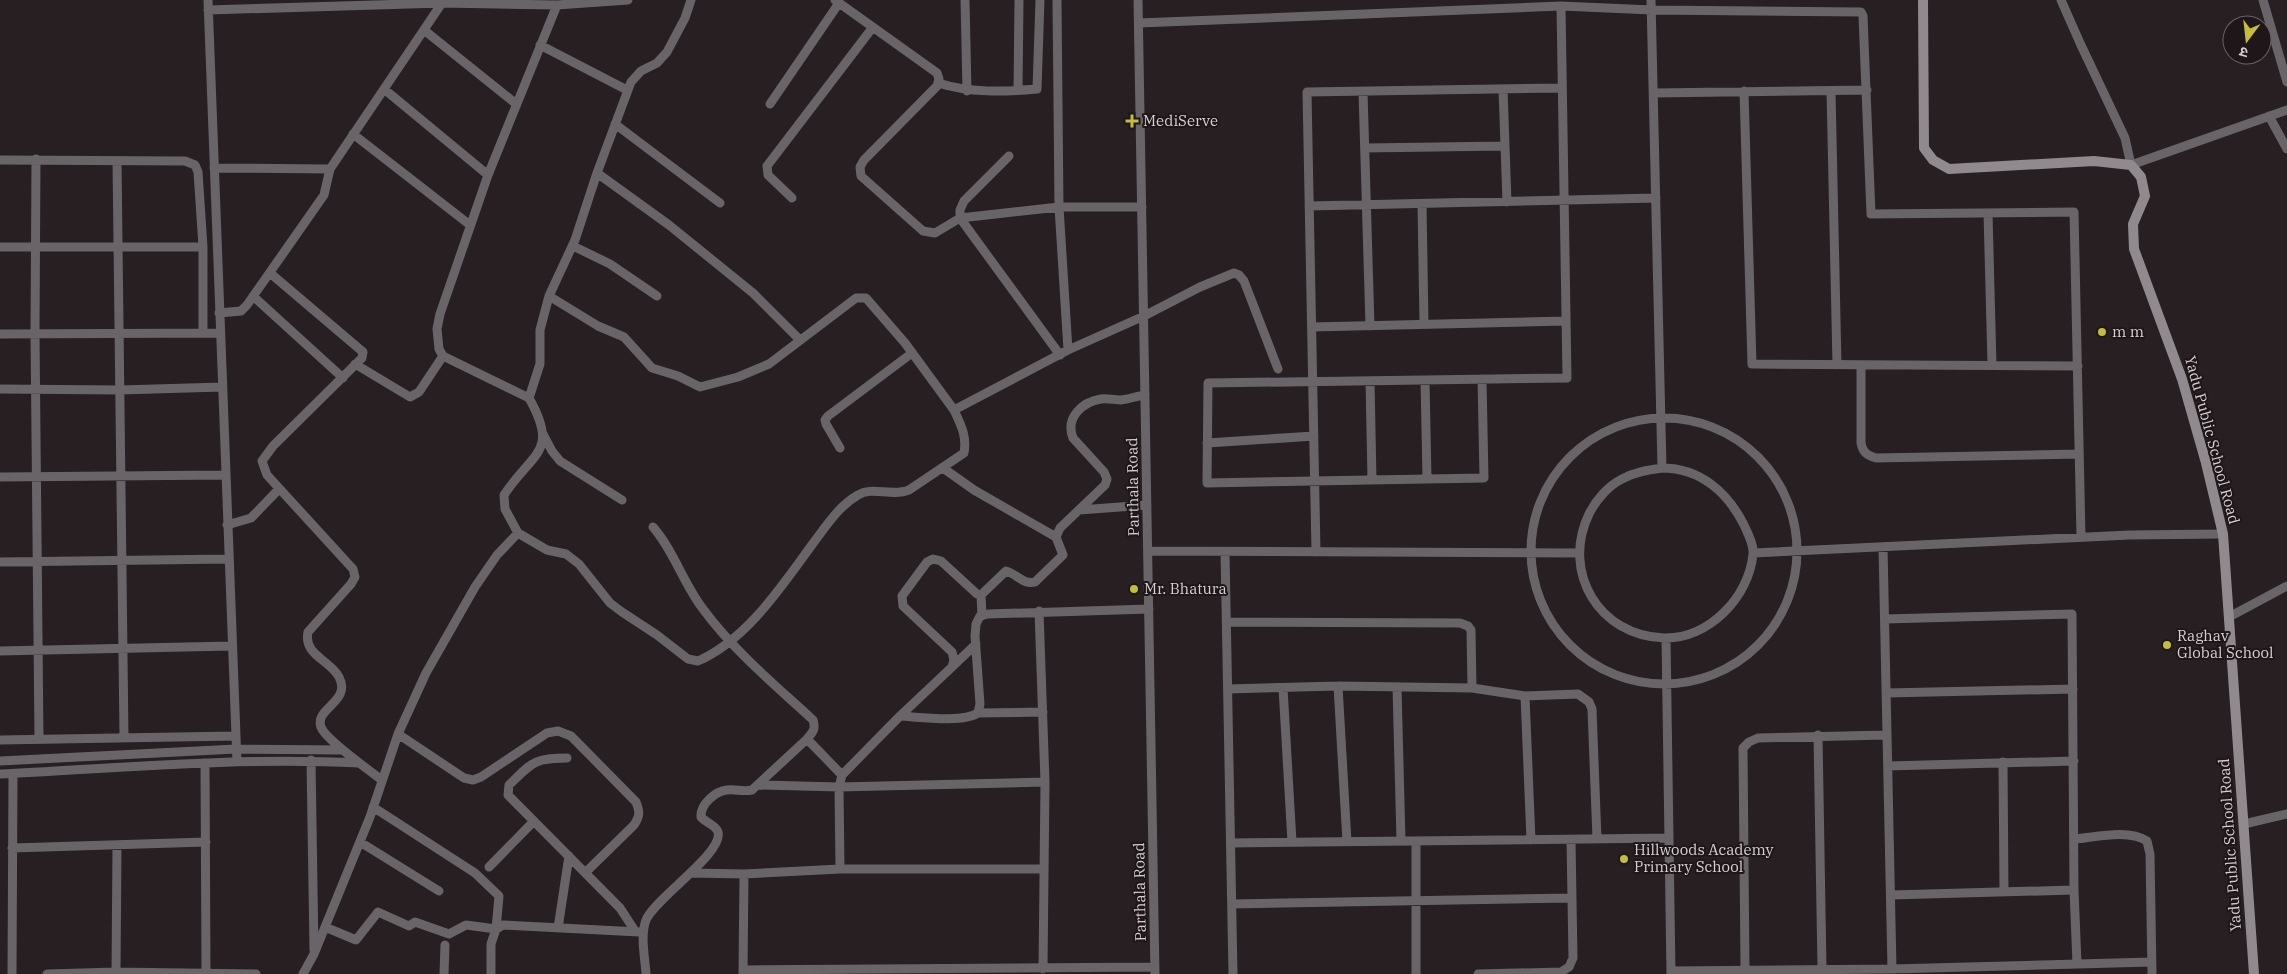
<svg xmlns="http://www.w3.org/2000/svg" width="2287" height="974" font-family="'IBM Plex Serif','Noto Sans Devanagari',serif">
  <rect width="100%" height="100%" fill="#271f22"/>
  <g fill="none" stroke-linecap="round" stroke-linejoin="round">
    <path stroke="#686467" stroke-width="9" d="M208,0L237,762
      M835,0L937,73L939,79L937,86L864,160L860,167L861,176L923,231L935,233L960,218L1059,207H1142
      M965,0L967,91
      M1057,0L1059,207L1068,350
      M1138,0L1155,974
      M1651,0L1662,468
      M2061,0L2080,43L2125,138L2131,165L2287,110
      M2263,0L2287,82
      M208,10L442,3L557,5L628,0
      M1139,23L1561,6L1652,10L1861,12L1863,16L1871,214L2074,212L2081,537
      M424,30L515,103
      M540,45L627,90
      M938,83C970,93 1003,92 1037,89L1040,0
      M384,89L488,175
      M1503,89L1507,202
      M1018,90L1019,0
      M1744,91L1752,364L2078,366
      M1831,91L1837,365
      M1363,92L1370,326
      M1654,93L1867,90
      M770,104L839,3
      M2269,116L2287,149
      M615,124L720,203
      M353,134L470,225
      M1365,148L1505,146
      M1009,156L964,201L960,210V218L1060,355
      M36,159L35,334L39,739
      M0,160L185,161L195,165L198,172L203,247V333
      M117,161L124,737
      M214,168L330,169
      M597,173L669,225L753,293L800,340
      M792,198L768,175L767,166L873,27
      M1422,204L1424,324
      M1309,206L1656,198
      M1988,213L1992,365
      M573,246L610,264L657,296
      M0,247H203
      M270,273L363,352L362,358L273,446L262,461L267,475L353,569L355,577L351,584L308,632C303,655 330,660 339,677C352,702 314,708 321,727C325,739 370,771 382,780
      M253,296L343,378
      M549,296L598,326L624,337L652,368L678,376L700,387L738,377L769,364L856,298H866L905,343L954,410
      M219,313L241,311L247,305L324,195L330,169L442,3
      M1312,327L1566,321
      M0,334L220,333
      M355,364L410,397L419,392L443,356
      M1861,365V443C1863,453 1867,455 1876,458L2079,454
      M1482,379L1484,478L1207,483L1208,383L1567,378L1561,6
      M1425,380L1427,479
      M1370,381L1372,480
      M0,389L120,390L222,387
      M529,398L443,356L439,349L437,329L440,314L488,175L557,5
      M1531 551a133 133 0 1 1 266 0a133 133 0 1 1-266 0Z
      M543,434L552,451L560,461L622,500
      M1207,443L1314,436
      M840,448L826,424L825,420L828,416L912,353
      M943,468L974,490L1056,537
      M1662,468C1701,468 1728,493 1744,525C1748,534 1754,545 1753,554C1749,597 1709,639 1664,638C1599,636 1561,572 1589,514C1596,500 1608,486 1622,479C1635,472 1648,470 1662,468Z
      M0,477L225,475
      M1079,510L1147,505
      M227,525L251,518L279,489
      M518,533L547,550L566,554L579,564L610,603L622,612L657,635L688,659L698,661C748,639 783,584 814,542C827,525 839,506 858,495C872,486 891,497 909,490L964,453C967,436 961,425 954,410L1068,350L1144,316L1200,287L1234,273L1239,275L1244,281L1278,369
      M1883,547L1892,969
      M1148,551L1578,553
      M1225,552L1233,974
      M1316,552L1307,92L1562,88
      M1753,553L2129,535L2223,534
      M0,562L228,559
      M981,595L982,616
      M1039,611L1045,782L1043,969
      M2229,617L2287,586
      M1885,619L2072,614L2074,890L2077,964
      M1227,622L1460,623L1468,626L1471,630L1472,688
      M1666,638L1671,974
      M0,651L232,646
      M952,667L976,644
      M1338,686L1347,842
      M1397,687L1401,841
      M1283,688L1292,842
      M1228,689L1338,686L1472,688L1525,696L1578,694L1589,702L1592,709L1597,839
      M1886,693L2073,689
      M1525,696L1531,840
      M978,713L1043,712
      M900,716C919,717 963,723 978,713L980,704L975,636L976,624L980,616L988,614L1149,609
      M398,734L464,778L473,780L481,777L547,733L558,731L571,736L636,802C640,812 640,816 634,825L586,872
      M1818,735L1822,968
      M807,739L842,775
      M0,740L235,736
      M567,758C533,758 532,763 509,785L508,795L620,908L635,931
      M311,760L314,950
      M0,761L236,749L343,750
      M2003,762L2004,892
      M205,763L206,973
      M1888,766L2074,761
      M0,774C119,768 239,757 359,763
      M758,785L839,787L1045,782
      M2244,824L2287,814
      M2075,839C2097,837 2128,829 2147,841L2150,854L2152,974
      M360,842L439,891
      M1231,843L1669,838
      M12,848L206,842
      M489,867L534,821
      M840,869L839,787L842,775L900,716L952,667L954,660L952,652L903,606L902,596L927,562L933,559L941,561L977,594L981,595L1006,571C1017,574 1023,585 1035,582L1063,555L1056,537L1060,528L1105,485L1107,479L1104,472L1073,438C1065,418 1082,402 1101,399C1108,398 1115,400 1121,400C1129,399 1137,396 1145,395
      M691,873L744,874L840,869H1044
      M1891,895L2074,890
      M1232,904L1571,898
      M325,927L356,940L378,912L409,926L415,922L449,934L466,925L496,929L499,896L475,873L373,807
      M558,928L569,856
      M1745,969L1743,748L1749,742L1758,738L1887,735
      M743,970L1155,967
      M1671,971L1892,969L2151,962
      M116,972L117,845
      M12,974L13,774
      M47,974L116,972L256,974
      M303,974L314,954L370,817L398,734L426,673L475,587L497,555L518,533L505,509L504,495C532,452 560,453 529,398L540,364V330L549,296L575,240L597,173L631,82L641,71L657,63L667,52L685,18L691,0
      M444,974L445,945
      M491,974V944L496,929L503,925L639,932
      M646,974C645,957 640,936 646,920C654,899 724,853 718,832C716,825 706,823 701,817C700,804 716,791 727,790C736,789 743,792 752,790L807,739C813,732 816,729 813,720C774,684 734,651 703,609C683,583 674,551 653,527
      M743,974L744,874
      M1416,974V841
      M1478,974L1561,972L1569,967L1573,958L1571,840"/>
    <path stroke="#908a8f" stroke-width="10" d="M1923,0L1924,148L1933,160L1949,169L2094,161L2131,165L2141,177L2145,196L2133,224L2134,249L2182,379L2206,463L2223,534L2254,974"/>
  </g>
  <g fill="#c3bd3e" stroke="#1e1618" stroke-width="2">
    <path d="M1129.5 113.5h5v5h5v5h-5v5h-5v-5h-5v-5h5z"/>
    <circle cx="2102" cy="332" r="5"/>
    <circle cx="1134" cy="589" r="5"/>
    <circle cx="2167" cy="645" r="5"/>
    <circle cx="1624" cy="859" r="5"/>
  </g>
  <g text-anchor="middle" stroke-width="4" stroke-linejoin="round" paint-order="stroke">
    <g font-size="15" fill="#d6d0d2" stroke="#1e1618" text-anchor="start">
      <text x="1143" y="126">MediServe</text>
      <text x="2112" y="337">m m</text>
      <text x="1144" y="594">Mr. Bhatura</text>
      <text x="2177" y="641">Raghav<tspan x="2177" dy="17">Global School</tspan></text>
      <text x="1634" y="855">Hillwoods Academy<tspan x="1634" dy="17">Primary School</tspan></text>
    </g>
    <g font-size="15" fill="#d6d0d2" stroke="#1e1618">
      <text transform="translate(2212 440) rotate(75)" y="5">Yadu Public School Road</text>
      <text transform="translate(1133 487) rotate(-91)" y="5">Parthala Road</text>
      <text transform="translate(2230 845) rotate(-94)" y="5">Yadu Public School Road</text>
      <text transform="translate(1140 892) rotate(-91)" y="5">Parthala Road</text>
    </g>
  </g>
  <g transform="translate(2247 40) rotate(195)"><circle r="24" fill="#1e1618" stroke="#686062"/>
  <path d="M0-4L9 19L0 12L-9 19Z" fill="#c3bd3e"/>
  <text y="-8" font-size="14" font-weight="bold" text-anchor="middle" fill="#d6d0d2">उ</text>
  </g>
</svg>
